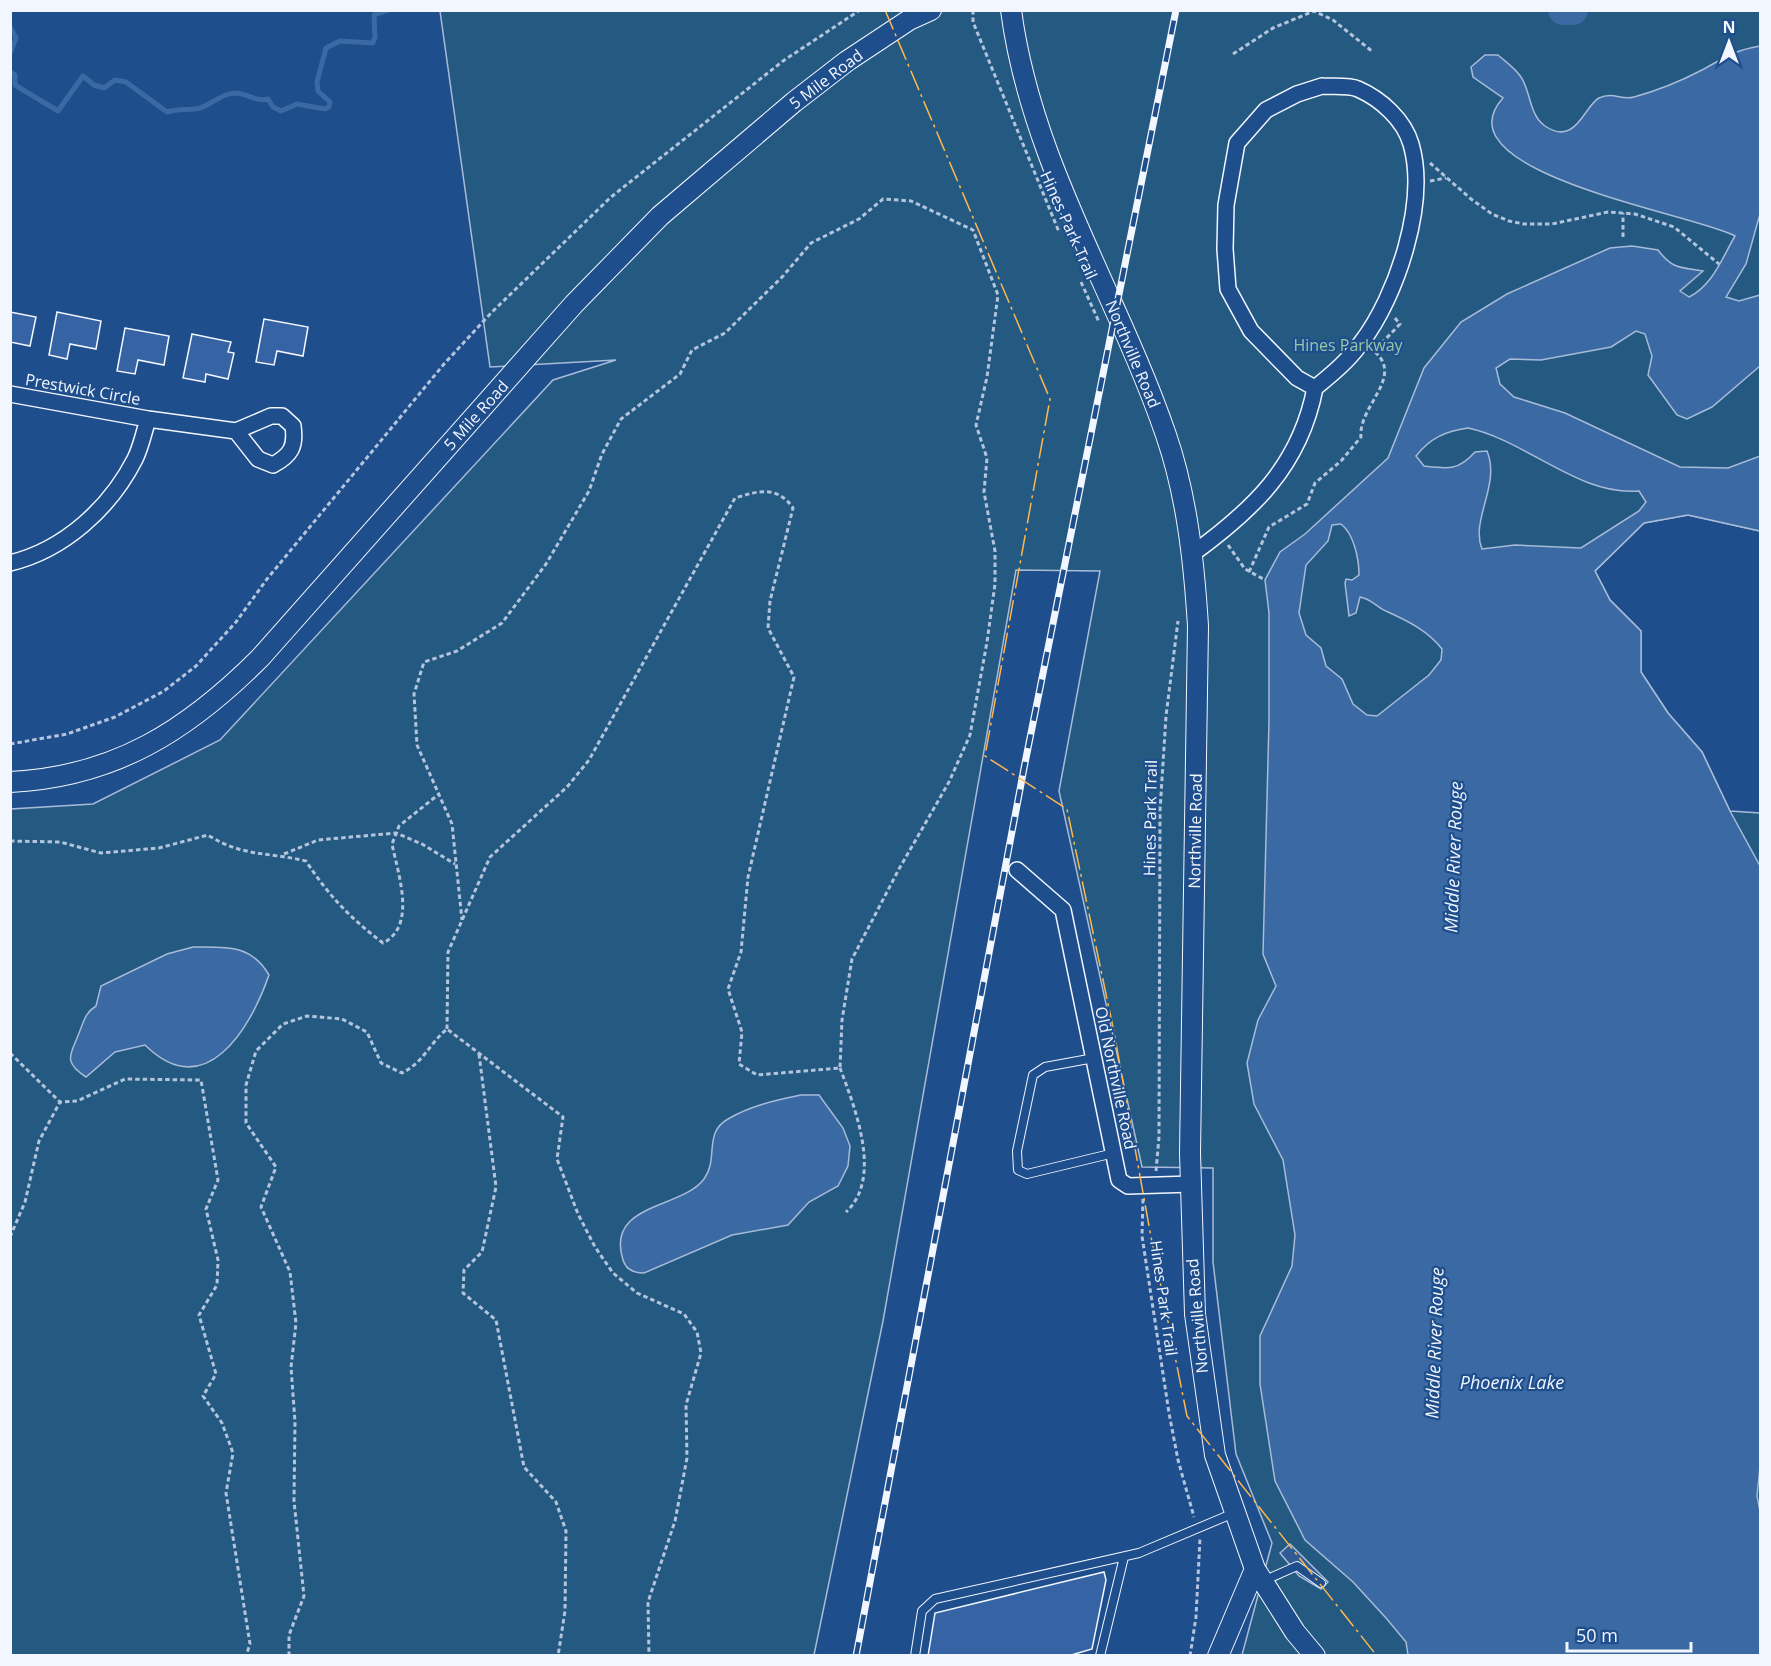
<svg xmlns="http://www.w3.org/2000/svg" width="1771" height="1666" font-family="'Open Sans',sans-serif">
  <rect width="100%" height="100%" fill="#1f4e8c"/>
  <path fill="#245a82" stroke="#a8bbd7" stroke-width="1.5" d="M440,11H1760V531L1688,515L1644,523L1595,571L1610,600L1641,631V672L1668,713L1702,752L1730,811L1760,813V1655H1242L1272,1543L1236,1454L1213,1262V1168L1142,1167L1059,791L1100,571L1016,570L883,1321L814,1655H11V809L93,804L220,740L553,380L616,360L490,367Z"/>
  <path fill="#305b95" stroke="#a8bbd7" stroke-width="1.5" d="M1290,1544L1328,1582L1321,1589L1299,1576L1280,1553Z"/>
  <path fill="#3b69a3" stroke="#a8bbd7" stroke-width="1.5" fill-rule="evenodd" d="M1760,46V214L1746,264L1726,297L1739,301L1760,295V366L1712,407L1687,419L1677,415L1648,375L1652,356L1645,334L1636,331L1611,347L1541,360L1510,359L1496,368L1500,384L1514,397L1565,413L1680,467L1728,468L1760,456V531L1688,515L1644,523L1595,571L1610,600L1641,631V672L1668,713L1702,752L1730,811L1760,866V1467L1757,1496L1760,1511V1655H1408L1406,1642L1386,1618L1353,1582L1305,1540L1275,1481L1260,1384V1336L1292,1266L1295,1235L1283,1160L1254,1104L1247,1063L1258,1020L1276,986L1263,954L1269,721V613L1265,580L1280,552L1305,534L1388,458L1424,368L1461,322L1507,294L1610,248L1632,246L1658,250C1673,270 1681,267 1703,271L1680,291L1689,297C1713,285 1722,258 1735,236C1699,215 1435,173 1503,98L1473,77L1471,67L1485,55H1498C1506,62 1515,68 1521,77C1531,92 1529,115 1545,126C1576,147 1584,106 1599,98C1614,91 1621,101 1634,97C1656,91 1681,81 1702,70C1726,57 1732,51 1760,46ZM1468,428C1526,440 1578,496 1639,491L1646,502L1639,511L1581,548L1515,545L1482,549C1470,520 1501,485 1487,451L1475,452C1458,471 1448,469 1424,466L1416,456C1430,438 1446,431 1468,428ZM1341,524C1354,534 1359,559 1359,575L1352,580L1346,579L1345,583L1349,616L1356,613L1360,597C1372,599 1377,608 1388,612C1408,621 1428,631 1442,649L1441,660L1429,675L1377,716L1367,715L1353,704L1342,679L1326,666L1321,648L1306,635L1299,613L1306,565L1328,541L1332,525Z
    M193,947C226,947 251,944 269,975C250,1030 205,1104 145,1045L115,1052L86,1077C61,1061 72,1053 79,1033C84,1021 85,1013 96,1006L101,986L167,954Z
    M801,1095H819L843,1128L850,1146L848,1166L838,1186L809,1202L788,1225L732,1235L644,1273C634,1273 626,1270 623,1260C605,1203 682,1209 704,1179C719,1159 703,1133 728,1119C750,1106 776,1100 801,1095Z"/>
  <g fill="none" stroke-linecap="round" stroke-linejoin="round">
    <path stroke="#3b69a3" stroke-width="5" d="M10,27L16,38L10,53
      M10,72L15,75V85L58,111L83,76L94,85L104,88L115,80L126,82L167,112C180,108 191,111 200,108C213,104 222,93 236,93C249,94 255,102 268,99L273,107L281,111L297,104L325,109L329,107L330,102L318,91L317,82L326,48L340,41L373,43L375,37L374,15L389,10"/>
    <path stroke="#3b69a3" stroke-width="30" d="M1563,10H1573"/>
  </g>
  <path fill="#3563a3" stroke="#f2f6ff" stroke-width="1.5" d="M10,312L36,317L30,346L10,342Z
    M57,312L101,321L96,349L70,344L67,359L49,355Z
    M264,319L308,327L303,356L277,351L274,365L256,362Z
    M125,328L169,336L164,365L138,360L135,374L117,371Z
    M192,334L231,342L228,352L234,353L228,379L206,374L205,382L183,378Z
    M1104,1572L1106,1580L1092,1649L1068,1656H928L935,1613Z"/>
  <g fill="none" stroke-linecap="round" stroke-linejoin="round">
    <defs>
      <path id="service" d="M1094,1058L1045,1067L1033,1075L1017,1151L1018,1170L1027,1174L1114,1153
        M1263,1581L1297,1566L1321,1583
        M915,1656L922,1611L935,1599L1139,1553L1234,1513
        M1100,1656L1124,1557"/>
      <path id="minor" d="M1322,86C1333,87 1349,85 1358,89C1381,99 1404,120 1411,144C1428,202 1397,296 1361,343C1348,361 1332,374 1315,388L1297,378L1251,331L1228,289L1225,249L1226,205L1237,143L1266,110L1297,94Z
        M10,394L148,419L236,431L271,416H282L293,426C296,447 291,455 273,465L258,459L236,431
        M1191,555C1253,510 1300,466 1315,388
        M10,563C64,550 110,508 135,459C141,447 144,432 148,419
        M1017,870L1063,910L1119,1180L1128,1186L1192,1184"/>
      <path id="tertiary" d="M1011,10C1031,163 1117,292 1166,435C1187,496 1194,562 1198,626L1190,1153L1195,1314L1215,1455L1255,1569L1295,1632L1315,1656
        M10,782C115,777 188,730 260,658L574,304L660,216L794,102L847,61L909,20L931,10
        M1218,1656L1255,1569"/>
    </defs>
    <use href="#service" stroke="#f2f6ff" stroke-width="10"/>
    <use href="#minor" stroke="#f2f6ff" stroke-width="18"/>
    <use href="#tertiary" stroke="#f2f6ff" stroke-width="22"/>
    <path stroke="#b3c4dc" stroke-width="3" stroke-dasharray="4.5 3" stroke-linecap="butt" d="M973,10V22L1059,232
      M1233,54L1273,28L1314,11L1333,20L1373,52
      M1430,163L1471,199L1492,214L1509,221L1524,224H1552L1608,212L1635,214L1674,227L1719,264
      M1430,181L1446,178
      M1623,237V213
      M1081,282L1099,322
      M1228,545L1245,569L1265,580
      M1249,572L1269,527L1307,504L1315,483L1341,461L1361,437C1358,407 1403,378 1376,353V349L1400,324L1394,317
      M10,744L67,734L115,717L164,691L196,666L236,622L267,579L444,364L492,312L611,197L783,61L860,10
      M10,841L60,842L101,853L159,848L208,835C242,857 269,852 306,861C329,896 350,918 383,943C417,926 398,874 392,844L399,826L439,794
      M284,854L318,840L396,833L422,844L455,864
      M447,1029L448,952L490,857L567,787L589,760L735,498C758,491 777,485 793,508L770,601L768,628L794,677L748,877L741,952L728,989L742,1032L739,1064L757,1075L840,1068L842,1020L852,959L899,869L949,782L970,735L987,642L995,584V551L984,492L987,458L976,425L987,377L998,295L973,230L911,201L883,199L859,219L811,243L783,276L725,333L692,350L680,374L621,419L602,454L589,491L546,564L502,623L457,651L424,662L414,694L417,745L452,824L462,920
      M10,1053L60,1102L77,1101L125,1079L201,1080L218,1180L206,1209L218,1260L217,1285L199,1315L216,1374L203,1396L222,1423L233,1453L226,1493L250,1644L246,1656
      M479,1054L496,1187L482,1252L464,1270L463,1293L496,1320L524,1467L556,1502L566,1531L565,1611L558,1656
      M840,1068C855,1108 883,1178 846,1212
      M1156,1171L1159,1137L1160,811L1166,716L1178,621
      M1143,1199L1142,1236L1169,1413L1178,1460L1194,1517
      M10,1237L25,1202L39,1141L60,1102
      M289,1656V1635L304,1596L294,1501L295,1422L291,1367L296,1323L290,1272L261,1207L276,1167L246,1123V1085L256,1051L283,1024L307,1016L342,1019L367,1032L381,1063L402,1073C424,1062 429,1044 447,1029L563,1117L557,1159L578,1214L595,1247L613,1273L637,1293L684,1314L697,1332L701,1353L686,1405L687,1458L675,1521L648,1602L649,1656
      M1190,1656L1196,1617L1200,1538"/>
    <use href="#service" stroke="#1f4e8c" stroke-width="8"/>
    <use href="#minor" stroke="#1f4e8c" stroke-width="15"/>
    <use href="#tertiary" stroke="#1f4e8c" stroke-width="20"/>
    <defs>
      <path id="rail" d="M856,1656L1025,763L1176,10"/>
    </defs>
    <use href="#rail" stroke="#f2f6ff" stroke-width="7"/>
    <use href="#rail" stroke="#1f4e8c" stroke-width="4.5" stroke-dasharray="14" stroke-linecap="butt"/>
    <path stroke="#ffb74d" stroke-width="1.5" stroke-dasharray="21 4.5 3 4.5" stroke-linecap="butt" d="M885,10L1050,399L985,756L1067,809L1114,1032L1151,1237L1187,1416L1377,1656"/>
  </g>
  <g text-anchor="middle" stroke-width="4.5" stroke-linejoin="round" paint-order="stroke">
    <g font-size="16" fill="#f2f6ff" stroke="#1f4e8c">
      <text transform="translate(826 79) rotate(-37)" y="6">5 Mile Road</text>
      <text transform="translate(1069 225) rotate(66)" y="6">Hines Park Trail</text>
      <text transform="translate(1133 354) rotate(67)" y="6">Northville Road</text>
      <text transform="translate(83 389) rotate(10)" y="6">Prestwick Circle</text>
      <text transform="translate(476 415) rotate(-48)" y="6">5 Mile Road</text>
      <text transform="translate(1150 818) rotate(-89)" y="6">Hines Park Trail</text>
      <text transform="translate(1195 831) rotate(-89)" y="6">Northville Road</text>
      <text transform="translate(1116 1078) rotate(78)" y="6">Old Northville Road</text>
      <text transform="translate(1164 1298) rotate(82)" y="6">Hines Park Trail</text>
      <text transform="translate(1197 1316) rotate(-95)" y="6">Northville Road</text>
    </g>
    <g font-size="16" fill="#97c8a6" stroke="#1f4e8c">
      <text x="1348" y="351">Hines Parkway</text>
    </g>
    <g font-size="18" font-style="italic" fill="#f2f6ff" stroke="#1f4e8c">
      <text transform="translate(1454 857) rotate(-88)" y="6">Middle River Rouge</text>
      <text transform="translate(1435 1343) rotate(-88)" y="6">Middle River Rouge</text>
      <text x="1512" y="1389">Phoenix Lake</text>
    </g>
  </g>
  <rect width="1771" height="1666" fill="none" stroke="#f2f6ff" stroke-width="24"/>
  <g transform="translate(1729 42)" stroke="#1f4e8c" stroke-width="4.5" paint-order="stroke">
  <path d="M0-4.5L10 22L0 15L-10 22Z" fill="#f2f6ff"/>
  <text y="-9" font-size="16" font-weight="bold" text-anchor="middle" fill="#f2f6ff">N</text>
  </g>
  <path d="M1567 1642v9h124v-9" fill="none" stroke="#f2f6ff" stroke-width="3"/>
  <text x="1576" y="1642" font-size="18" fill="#f2f6ff" stroke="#1f4e8c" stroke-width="4.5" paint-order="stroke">50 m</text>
</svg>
